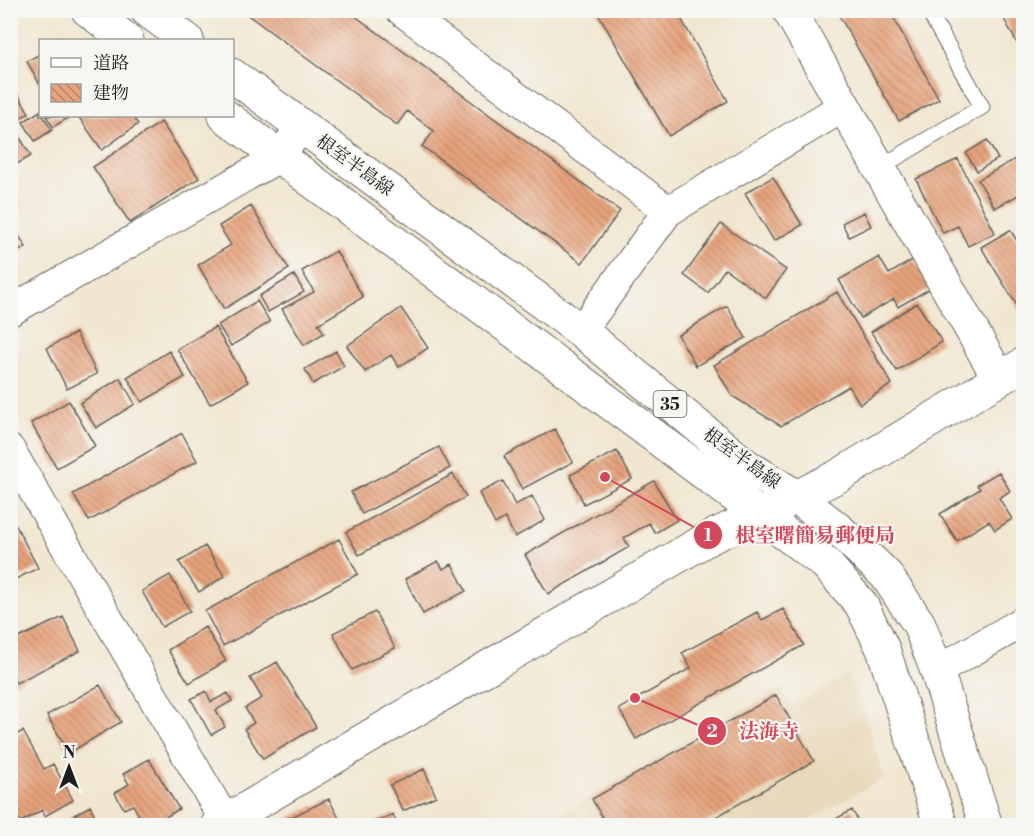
<svg xmlns="http://www.w3.org/2000/svg" width="1034" height="836" font-family="'Libre Bodoni','Noto Serif JP',serif">
  <defs>
    <pattern id="building-back-hatch" width="6" height="6" patternUnits="userSpaceOnUse" patternTransform="scale(1.5)"><rect width="6" height="6" fill="#e7a37c"/><path d="M-1 5l2 2M0 0l6 6M5-1l2 2" fill="none" stroke="#ba8465"/></pattern>
  </defs>
  <rect width="100%" height="100%" fill="#f6f6f2"/>
  <filter id="ink" filterUnits="userSpaceOnUse"><feTurbulence type="fractalNoise" baseFrequency=".0167" numOctaves="2"/><feDisplacementMap in="SourceGraphic" scale="12" xChannelSelector="R" yChannelSelector="G"/><feConvolveMatrix kernelMatrix="1 2 1 2 8 2 1 2 1" color-interpolation-filters="sRGB"/></filter>
  <filter id="wash" filterUnits="userSpaceOnUse"><feTurbulence type="fractalNoise" baseFrequency=".008" numOctaves="4" result="noise"/><feDisplacementMap in="SourceGraphic" scale="24" xChannelSelector="R" yChannelSelector="G"/><feGaussianBlur stdDeviation="1.35" result="paint"/><feColorMatrix in="noise" values="0 0 0 0 0 0 0 0 0 0 0 0 0 0 0 0 0 1.4 0 .05"/><feComposite in="paint" operator="in"/></filter>
  <g filter="url(#wash)">
    <rect width="100%" height="100%" fill="#f1e7d1"/>
    <path fill="#e9d9ba" d="M847,675L862,705L884,778L800,825L539,826L780,688L792,707Z"/>
    <g id="blocks">
      <path fill="url(#building-back-hatch)" d="M241,10H347L620,211L582,263L422,146L434,131L407,111L397,125Z
        M596,10H676L728,101L669,136Z
        M836,10H889L939,99L899,121Z
        M1011,10H1024V40L1017,43L1002,15Z
        M40,54V85L27,61Z
        M14,88L29,113L10,124V90Z
        M40,111V116H43L52,130L35,141L23,122Z
        M46,116H71L53,127Z
        M78,116H132L138,124L102,150Z
        M161,122L199,178L130,223L93,167Z
        M19,136L31,156L15,165L10,160V141Z
        M987,140L998,159L977,171L966,153Z
        M1024,154V192L995,208L978,180Z
        M958,159L995,233L968,246L958,226L943,233L916,179Z
        M773,177L802,225L774,241L745,193Z
        M251,206L289,269L224,309L198,265L231,245L219,226Z
        M864,212L871,226L849,237L842,223Z
        M10,222L26,247L10,256Z
        M721,224L786,270L766,298L725,269L708,293L684,275Z
        M1010,230L1024,251V317L981,247Z
        M336,251L363,297L318,324L324,333L304,345L282,309L314,292L302,271Z
        M879,257L889,274L914,259L931,288L898,307L894,299L861,318L839,280Z
        M294,275L304,292L268,312L259,296Z
        M837,292L892,384L860,404L849,386L781,426L732,396L714,365Z
        M257,301L270,322L231,346L218,325Z
        M917,303L942,342L897,371L871,332Z
        M727,306L746,338L696,366L678,335Z
        M401,308L428,348L399,367L391,355L365,372L347,346Z
        M215,327L248,382L210,404L177,349Z
        M76,333L97,374L67,389L47,348Z
        M169,351L185,377L142,402L127,377Z
        M336,351L344,366L313,384L305,369Z
        M120,378L135,404L96,428L80,403Z
        M69,401L95,446L57,468L31,423Z
        M555,429L573,462L522,489L504,456Z
        M182,433L197,461L89,521L73,494Z
        M439,447L450,468L362,514L351,492Z
        M617,451L632,479L584,504L570,475Z
        M999,472L1010,491L999,498L1012,519L995,530L989,521L957,541L940,514L980,489L977,485Z
        M453,474L466,497L359,555L346,532Z
        M503,481L515,505L532,496L545,520L515,537L505,518L495,524L479,493Z
        M654,481L677,520L655,533L649,523L624,538L629,547L548,594L525,555Z
        M14,522L38,568L10,582V524Z
        M339,539L358,574L223,646L205,611Z
        M205,546L225,576L199,592L179,562Z
        M438,561L443,569L452,564L466,591L423,614L405,579Z
        M170,575L190,611L162,627L142,591Z
        M783,609L804,645L636,739L619,709L691,668L682,653L757,612L762,620Z
        M375,612L395,648L352,670L333,633Z
        M63,617L80,651L16,683L10,672V653L13,652L10,642Z
        M205,627L226,661L189,683L168,650Z
        M277,662L316,727L263,759L244,729L254,723L245,708L262,698L250,678Z
        M100,685L121,722L69,753L47,715Z
        M206,691L211,702L228,693L232,701L216,710L225,727L211,735L191,699Z
        M776,695L814,761L700,826H607L592,799Z
        M23,731L44,769L53,764L73,800L45,816L42,810L21,822L10,804V738Z
        M149,759L179,809L151,826H145L133,805L124,809L115,793L129,784L123,774Z
        M424,769L436,796L403,811L390,785Z
        M329,799L343,826H288L285,820Z
        M90,806L100,826H70L67,819Z
        M852,810L861,826H823Z
        M393,814L398,826H368Z"/>
    </g>
  </g>
  <g filter="url(#ink)">
    <use href="#blocks" fill-opacity="0" stroke="#67635b" stroke-width="1.5"/>
    <g fill="none" stroke-linecap="round" stroke-linejoin="round">
      <defs>
        <path id="service" d="M879,168L982,107L928,10"/>
        <path id="minor" d="M401,10L668,211
          M10,311L279,157L301,127
          M581,331L668,211L843,107
          M10,450L228,826
          M937,671L1024,621"/>
        <path id="tertiary" d="M789,10L999,378
          M217,826L709,538L797,497L840,475L1024,364"/>
        <path id="primary" d="M88,10L127,40
          M147,10L187,40
          M232,75L581,331L748,467L797,497L839,530L886,575L919,624L937,671L986,826
          M225,116L826,564L861,604L883,649L941,826"/>
      </defs>
      <use href="#service" stroke="#67635b" stroke-width="17"/>
      <use href="#minor" stroke="#67635b" stroke-width="32"/>
      <use href="#tertiary" stroke="#67635b" stroke-width="35"/>
      <use href="#primary" stroke="#67635b" stroke-width="35"/>
      <use href="#service" stroke="#fff" stroke-width="15"/>
      <use href="#minor" stroke="#fff" stroke-width="30"/>
      <use href="#tertiary" stroke="#fff" stroke-width="33"/>
      <use href="#primary" stroke="#fff" stroke-width="33"/>
    </g>
  </g>
  <g text-anchor="middle" stroke-width="4.5" stroke-linejoin="round" paint-order="stroke">
    <rect fill="#f6f6f2" stroke="#5d5d5c" stroke-width="1.5" x="653.5" y="391" width="33" height="26" rx="4.5"/>
    <g font-size="16" font-weight="bold" fill="#1c1c1c">
      <text x="670" y="410">35</text>
    </g>
    <g font-size="18" fill="#1c1c1c" stroke="#f6f6f2">
      <text transform="translate(355 165) rotate(36)" y="6">根室半島線</text>
      <text transform="translate(742 458) rotate(36)" y="6">根室半島線</text>
    </g>
  </g>
  <path fill="none" stroke="#d1495b" stroke-width="2" d="M605 477L708 535M635 698L712 731"/>
  <g fill="#d1495b" stroke="#f6f6f2" stroke-width="2">
    <circle cx="605" cy="477" r="6"/>
    <circle cx="635" cy="698" r="6"/>
    <circle cx="708" cy="535" r="15"/>
    <circle cx="712" cy="731" r="15"/>
  </g>
  <g font-size="18" text-anchor="middle" font-weight="bold" fill="#fff">
    <text x="708" y="541">1</text>
    <text x="712" y="737">2</text>
  </g>
  <g font-size="20" text-anchor="middle" font-weight="bold" fill="#d1495b" stroke="#f6f6f2" stroke-width="4.5" stroke-linejoin="round" paint-order="stroke">
    <text x="815" y="542">根室曙簡易郵便局</text>
    <text x="769" y="738">法海寺</text>
  </g>
  <rect width="1034" height="836" fill="none" stroke="#f6f6f2" stroke-width="36"/>
  <rect x="39" y="39" width="195" height="78" fill="#f6f6f2" stroke="#9f9f9c" stroke-width="1.5"/>
  <rect x="51" y="58" width="30" height="9" fill="#ffffff" stroke="#9f9f9c" stroke-width="1.5"/>
  <text x="93" y="69" font-size="18" fill="#1c1c1c">道路</text>
  <rect x="51" y="84" width="30" height="18" fill="url(#building-back-hatch)" stroke="#9f9f9c" stroke-width="1.5"/>
  <text x="93" y="99" font-size="18" fill="#1c1c1c">建物</text>
  <g transform="translate(69 767)" stroke="#f6f6f2" stroke-width="4.5" paint-order="stroke">
  <path d="M0-4.5L10 22L0 15L-10 22Z" fill="#1c1c1c"/>
  <text y="-9" font-size="16" font-weight="bold" text-anchor="middle" fill="#1c1c1c">N</text>
  </g>
</svg>
